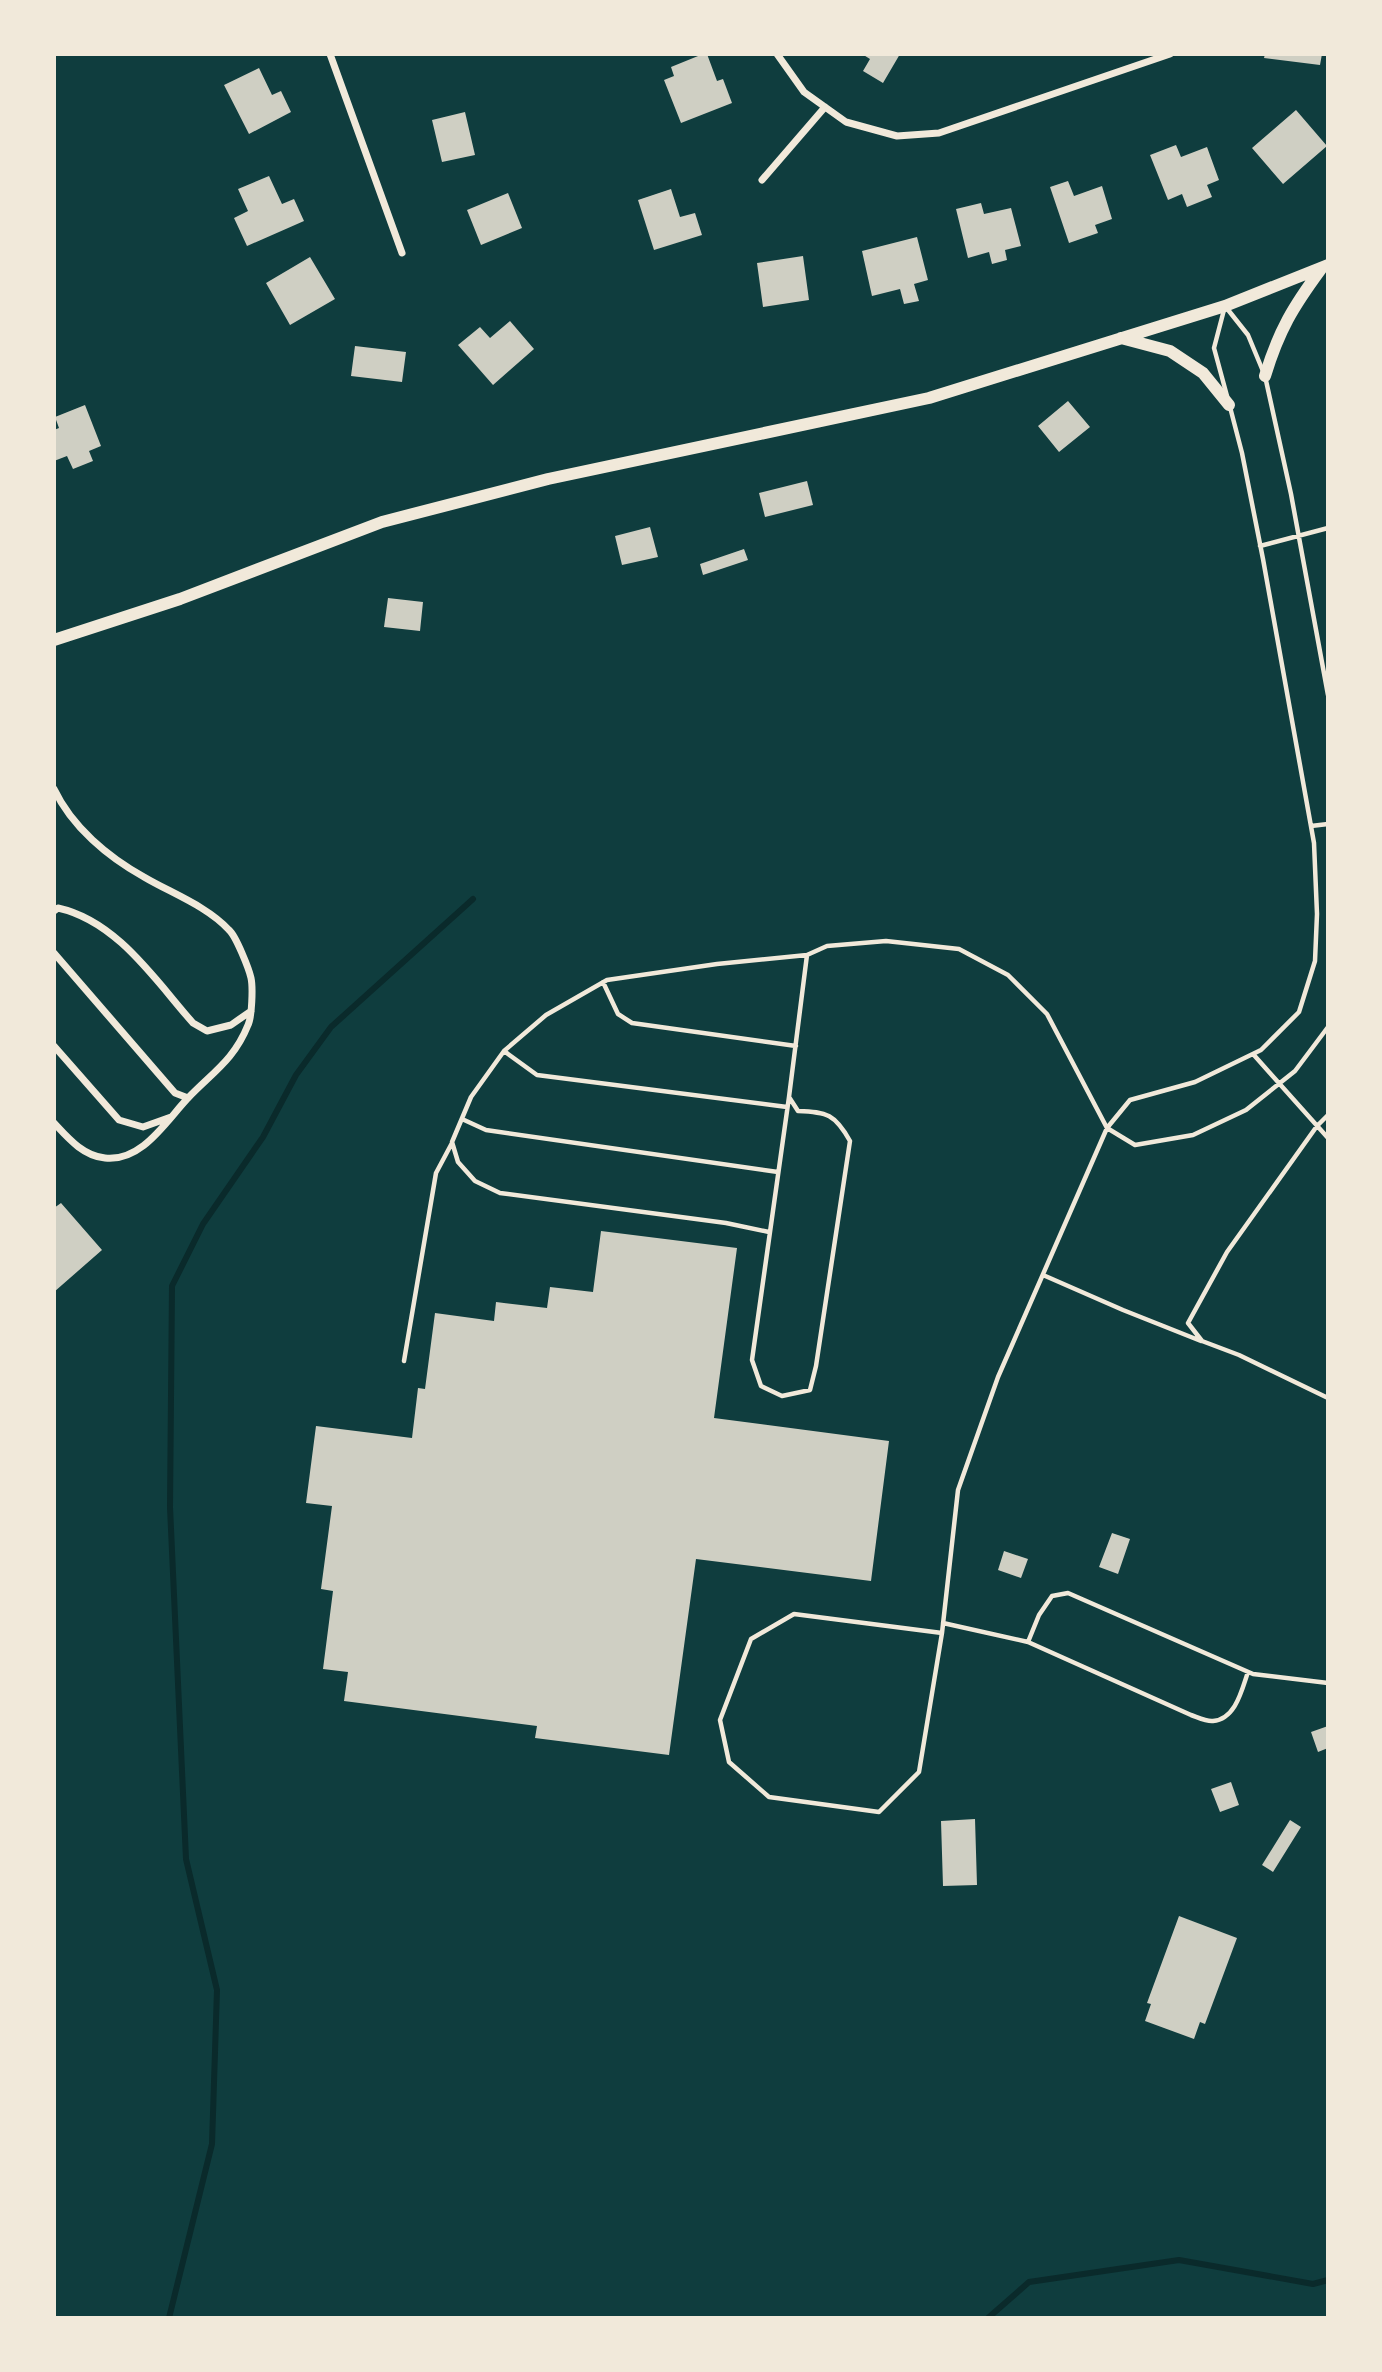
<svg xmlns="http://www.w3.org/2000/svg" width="1382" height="2372" font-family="Poppins,sans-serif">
  <rect width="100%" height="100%" fill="#0f3d3e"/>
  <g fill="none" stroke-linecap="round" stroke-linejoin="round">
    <path stroke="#0a2a2b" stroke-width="6" d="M169,2318L212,2144L217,1990L186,1859L170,1507L172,1286L203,1224L263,1137L296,1075L331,1027L473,899
      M988,2318L1029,2282L1179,2260L1313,2284L1328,2280"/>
  </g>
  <path fill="#cfcfc3" d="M703,54H707L717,81L723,79L732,103L681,123L664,80L674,76L671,67Z
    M862,54H900L883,83L863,71L870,59Z
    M1265,54H1322L1320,65L1264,58Z
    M259,68L272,95L281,91L291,112L249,134L224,85Z
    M1296,110L1327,146L1283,184L1252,148Z
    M465,112L475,155L442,162L432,120Z
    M1176,145L1181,157L1207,147L1219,180L1207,185L1212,197L1187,207L1182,194L1168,200L1150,155Z
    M269,176L282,204L294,199L304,221L247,246L234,218L248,211L238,189Z
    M1068,181L1074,196L1102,186L1112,219L1095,225L1098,233L1069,243L1050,187Z
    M671,189L680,217L695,213L702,235L654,250L638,200Z
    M508,193L522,228L481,245L467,210Z
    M981,203L984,214L1011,208L1021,246L1005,250L1007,260L992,264L989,252L968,258L956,209Z
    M917,237L928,280L914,284L919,301L904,304L900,289L872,296L862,251Z
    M803,256L809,300L763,307L757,263Z
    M310,257L335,299L290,325L266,283Z
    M510,321L534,349L493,385L458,345L480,327L490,338Z
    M355,346L406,352L402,382L351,376Z
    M1068,401L1090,427L1059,452L1038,426Z
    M85,405L101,446L89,451L93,461L73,469L67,456L54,461V430L59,428L55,417Z
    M807,481L813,505L765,517L759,493Z
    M650,527L658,557L622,565L615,536Z
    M744,549L748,560L703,575L700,564Z
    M388,598L423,602L420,631L384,627Z
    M61,1203L102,1250L54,1292V1208Z
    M601,1231L737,1248L714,1418L889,1441L871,1581L696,1559L669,1755L535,1738L537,1726L344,1701L348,1672L323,1669L333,1591L321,1589L332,1506L306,1503L316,1426L412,1438L418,1388L425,1389L435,1313L494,1321L496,1302L547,1308L550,1287L593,1292Z
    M1112,1533L1130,1539L1118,1574L1099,1567Z
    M1004,1551L1028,1559L1021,1578L998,1570Z
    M1328,1726V1748L1318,1752L1311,1732Z
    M1231,1782L1239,1805L1220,1812L1211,1789Z
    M975,1819L977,1885L943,1886L941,1821Z
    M1290,1820L1301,1827L1273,1872L1262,1865Z
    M1179,1916L1237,1938L1205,2024L1200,2022L1194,2039L1145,2021L1151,2004L1147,2003Z"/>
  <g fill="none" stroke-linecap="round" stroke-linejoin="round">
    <path stroke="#f1e9da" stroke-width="4.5" d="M1227,396L1214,348L1225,306L1248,335L1265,376L1291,494L1328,695
      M1260,546L1328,528
      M1311,826L1328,824
      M603,982L618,1014L632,1023L796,1046
      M504,1051L537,1075L787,1107
      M1253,1054L1328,1138
      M789,1097L752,1360L761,1386L782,1396L810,1390L816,1366L850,1141C835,1114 827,1112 798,1111L789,1097L807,955L827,946L886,941L959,949L1008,975L1047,1014L1107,1128L1135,1145L1193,1135L1246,1110L1295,1071L1328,1027
      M1328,1115L1317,1126L1227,1252L1188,1323L1202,1341L1239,1355L1328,1398
      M462,1119L486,1130L778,1172
      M769,1232L726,1223L500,1193L475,1181L458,1162L452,1142L471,1097L504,1051L546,1015L607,980L717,964L807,955
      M1043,1275L1123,1310L1201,1341
      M404,1361L436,1173L452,1143
      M943,1623L1028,1642L1039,1615L1052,1596L1068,1593L1253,1674L1328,1683
      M942,1633L794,1614L751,1639L720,1720L729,1762L769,1797L879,1812L919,1772L942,1633L958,1490L998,1377L1107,1128L1130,1100L1195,1082L1261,1050L1299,1012L1315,961L1317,914L1314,843L1263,559L1242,453L1230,407
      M1028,1642L1191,1715C1197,1717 1207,1722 1213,1721C1236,1719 1242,1689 1248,1672"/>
    <path stroke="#f1e9da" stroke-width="7" d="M330,54L402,253
      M777,54L804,92L846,122L897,136L939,133L1170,54
      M762,180L825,107
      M54,789C72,827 108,857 144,877C171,893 207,906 229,930C236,936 249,969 251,978C253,987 252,1017 248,1025C234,1060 213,1072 188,1098C166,1121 142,1162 105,1158C83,1156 68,1138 54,1123
      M54,911L58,908C117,921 155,980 193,1023L207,1031L231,1025L251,1011
      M54,953L175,1093L188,1098
      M54,1046L119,1120L143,1127L171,1117"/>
    <path stroke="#f1e9da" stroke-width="12" d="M1121,338L1170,351L1203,373L1229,405
      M1265,376C1279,330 1293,307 1321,269
      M54,640L180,599L382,522L548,479L929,398L1225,306L1328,265"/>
  </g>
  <rect width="1382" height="2372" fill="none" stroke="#f1e9da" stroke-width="112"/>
</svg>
